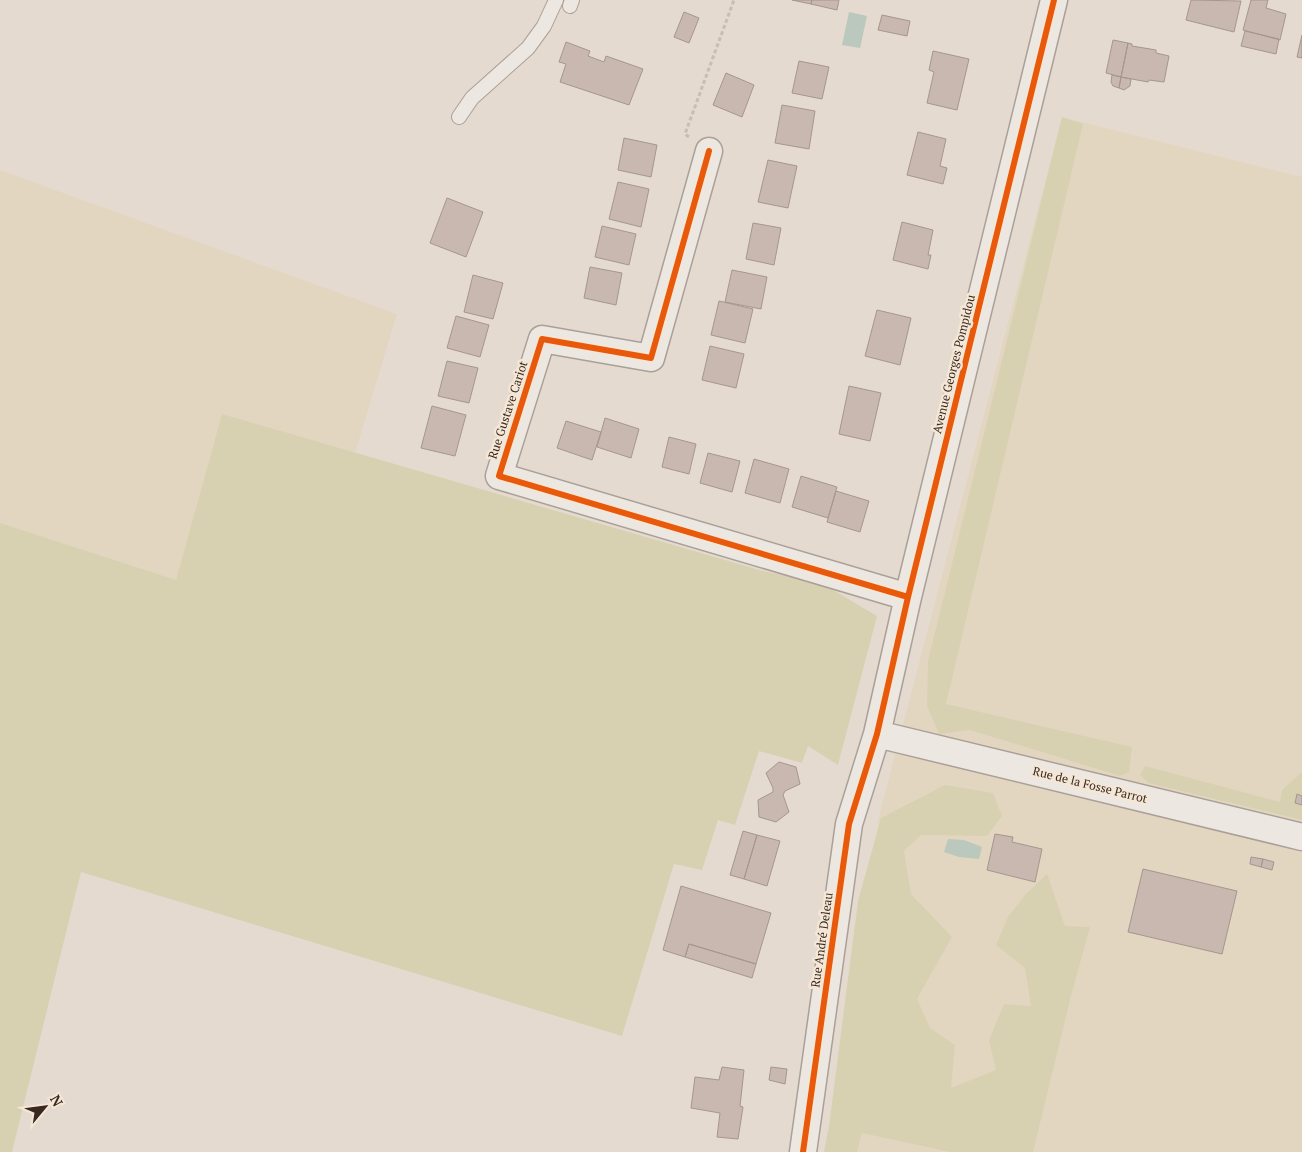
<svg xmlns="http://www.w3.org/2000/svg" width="1302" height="1152" font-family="'PT Serif',serif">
  <rect width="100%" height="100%" fill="#e5dacf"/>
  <path fill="#e3d6c0" d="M1062,117L1302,177V1152H841L879,816Z
    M0,170L397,314L355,453L222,414L176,581L0,523Z"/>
  <path fill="#d7d1b2" d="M1062,117L1083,124L946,704L1132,747L1129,772L1120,776L970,730L939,734L927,706L928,661Z
    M222,414L763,571L823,584L877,616L838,765L808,746L802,763L759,751L735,825L718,820L702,870L674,864L622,1036L81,872L12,1152H0V523L176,580Z
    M1145,766L1280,802L1282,790L1302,772V820L1148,783L1140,775Z
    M945,785L993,793L1002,816L987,836L921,835L904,851L911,894L952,937L917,999L930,1028L955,1045L951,1088L996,1070L989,1040L1004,1004L1031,1006L1025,968L996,945L1008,917L1025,895L1047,874L1065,926L1090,927L1071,996L1033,1152H950L862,1133L857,1152H824L829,1126L858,901L881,818Z"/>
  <path fill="#bac8bd" d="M849,12L867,16L860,48L842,45Z
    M948,839L964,840L982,847L979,859L959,857L944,852Z"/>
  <path fill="#c8b8b0" stroke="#a5968e" d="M792,0H812L811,4Z
    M812,0H839L837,10L811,4Z
    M1191,0L1241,1L1234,32L1186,20Z
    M1251,0H1268L1266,8L1286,14L1280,40L1243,30Z
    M684,12L699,18L689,43L674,37Z
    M882,15L910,21L907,36L878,30Z
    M1245,31L1279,39L1276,54L1241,46Z
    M1302,35V58L1297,57Z
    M1113,40L1128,43L1121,77L1106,73Z
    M566,42L590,51L588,56L604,62L606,56L643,69L629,105L560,82L566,64L559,62Z
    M1128,43L1132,44V46L1156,50V53L1169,56L1164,82L1149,80L1148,82L1121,77Z
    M933,51L969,59L957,110L927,103L934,72L929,70Z
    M799,61L829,67L822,99L792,93Z
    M726,73L754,85L742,117L713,105Z
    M1112,75L1121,77L1119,88L1113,86L1111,82Z
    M1121,77L1131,79L1130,86L1124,90L1119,88Z
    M782,105L815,111L809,149L775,143Z
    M918,132L946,139L940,166L947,168L943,184L907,175Z
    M624,138L657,145L651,177L618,170Z
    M768,160L797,166L788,208L758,202Z
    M618,182L649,189L641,227L609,219Z
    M447,198L483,212L466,257L430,243Z
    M902,222L933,230L928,255H931L928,269L893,260Z
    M753,223L781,228L774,265L746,259Z
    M602,226L636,234L629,265L595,257Z
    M590,267L622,273L616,305L584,298Z
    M732,270L767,277L761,309L725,302Z
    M473,275L503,283L493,319L464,312Z
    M719,301L753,309L745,343L711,335Z
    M877,310L911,318L900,365L865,356Z
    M456,316L489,325L480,357L447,348Z
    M710,346L744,354L736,388L702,380Z
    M447,361L478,368L469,403L438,396Z
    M849,386L881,393L870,441L839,434Z
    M432,406L466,415L455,456L421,448Z
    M605,418L639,429L631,458L597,447Z
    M566,421L601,432L592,460L557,448Z
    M669,437L696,444L689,474L662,467Z
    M708,453L740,461L732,492L700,483Z
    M754,459L789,469L780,503L745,493Z
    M801,476L837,487L828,518L792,507Z
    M836,491L869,501L860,532L827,522Z
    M779,762L796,767L800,784L785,791L783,795L789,812L776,822L759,817L758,800L773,792V788L766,773Z
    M1297,794L1302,796V805L1295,803Z
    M743,831L757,835L744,879L730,875Z
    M995,834L1013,837L1012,842L1042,849L1035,882L987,870Z
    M757,835L780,841L767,886L744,879Z
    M1251,857L1263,859L1261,867L1250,864Z
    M1263,859L1274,862L1272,870L1261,867Z
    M1143,869L1237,891L1222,954L1128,932Z
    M681,886L771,913L756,964L689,944L685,957L663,950Z
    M689,944L756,964L752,978L685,957Z
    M722,1067L744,1070L740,1106L743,1107L738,1139L717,1137L720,1113L691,1108L695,1077L719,1080Z
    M771,1067L787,1069L785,1084L769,1080Z"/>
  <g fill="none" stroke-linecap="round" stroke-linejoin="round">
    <defs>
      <path id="lane" d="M570,6L572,0
        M459,117L472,98L528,48L544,26L556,0"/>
      <path id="street" d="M709,151L651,358L542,339L499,476L908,597
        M877,734L1302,837
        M803,1152L849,824L877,734L908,597L1054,0"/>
    </defs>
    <use href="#lane" stroke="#aaa098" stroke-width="16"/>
    <use href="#street" stroke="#aaa098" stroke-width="29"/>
    <path stroke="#c6beb7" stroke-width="3" stroke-dasharray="4 2.5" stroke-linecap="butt" d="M689,137L685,134L734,0"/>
    <use href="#lane" stroke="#ede7e1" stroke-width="14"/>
    <use href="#street" stroke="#ede7e1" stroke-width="26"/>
    <defs>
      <path id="cycleway" d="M709,151L651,358L542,339L499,476L908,597
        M803,1152L849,824L877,734L908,597L1054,0"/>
    </defs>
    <use href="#cycleway" stroke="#f5e7d6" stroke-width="9"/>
    <use href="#cycleway" stroke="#e8590c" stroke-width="6"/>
  </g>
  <g text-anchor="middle" stroke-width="5" stroke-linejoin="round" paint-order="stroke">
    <g font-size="12" fill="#392820" stroke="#f5e7d6">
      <text transform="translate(954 364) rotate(-76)" y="4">Avenue Georges Pompidou</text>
      <text transform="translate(508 410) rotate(-72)" y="4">Rue Gustave Cariot</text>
      <text transform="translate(1090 785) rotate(14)" y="4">Rue de la Fosse Parrot</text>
      <text transform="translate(822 940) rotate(-82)" y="4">Rue André Deleau</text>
    </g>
  </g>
  <g transform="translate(45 1107) rotate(61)" stroke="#f5e7d6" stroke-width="4" paint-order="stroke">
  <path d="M0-4L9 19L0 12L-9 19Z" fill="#392820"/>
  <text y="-8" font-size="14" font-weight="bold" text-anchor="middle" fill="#392820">N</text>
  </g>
</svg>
